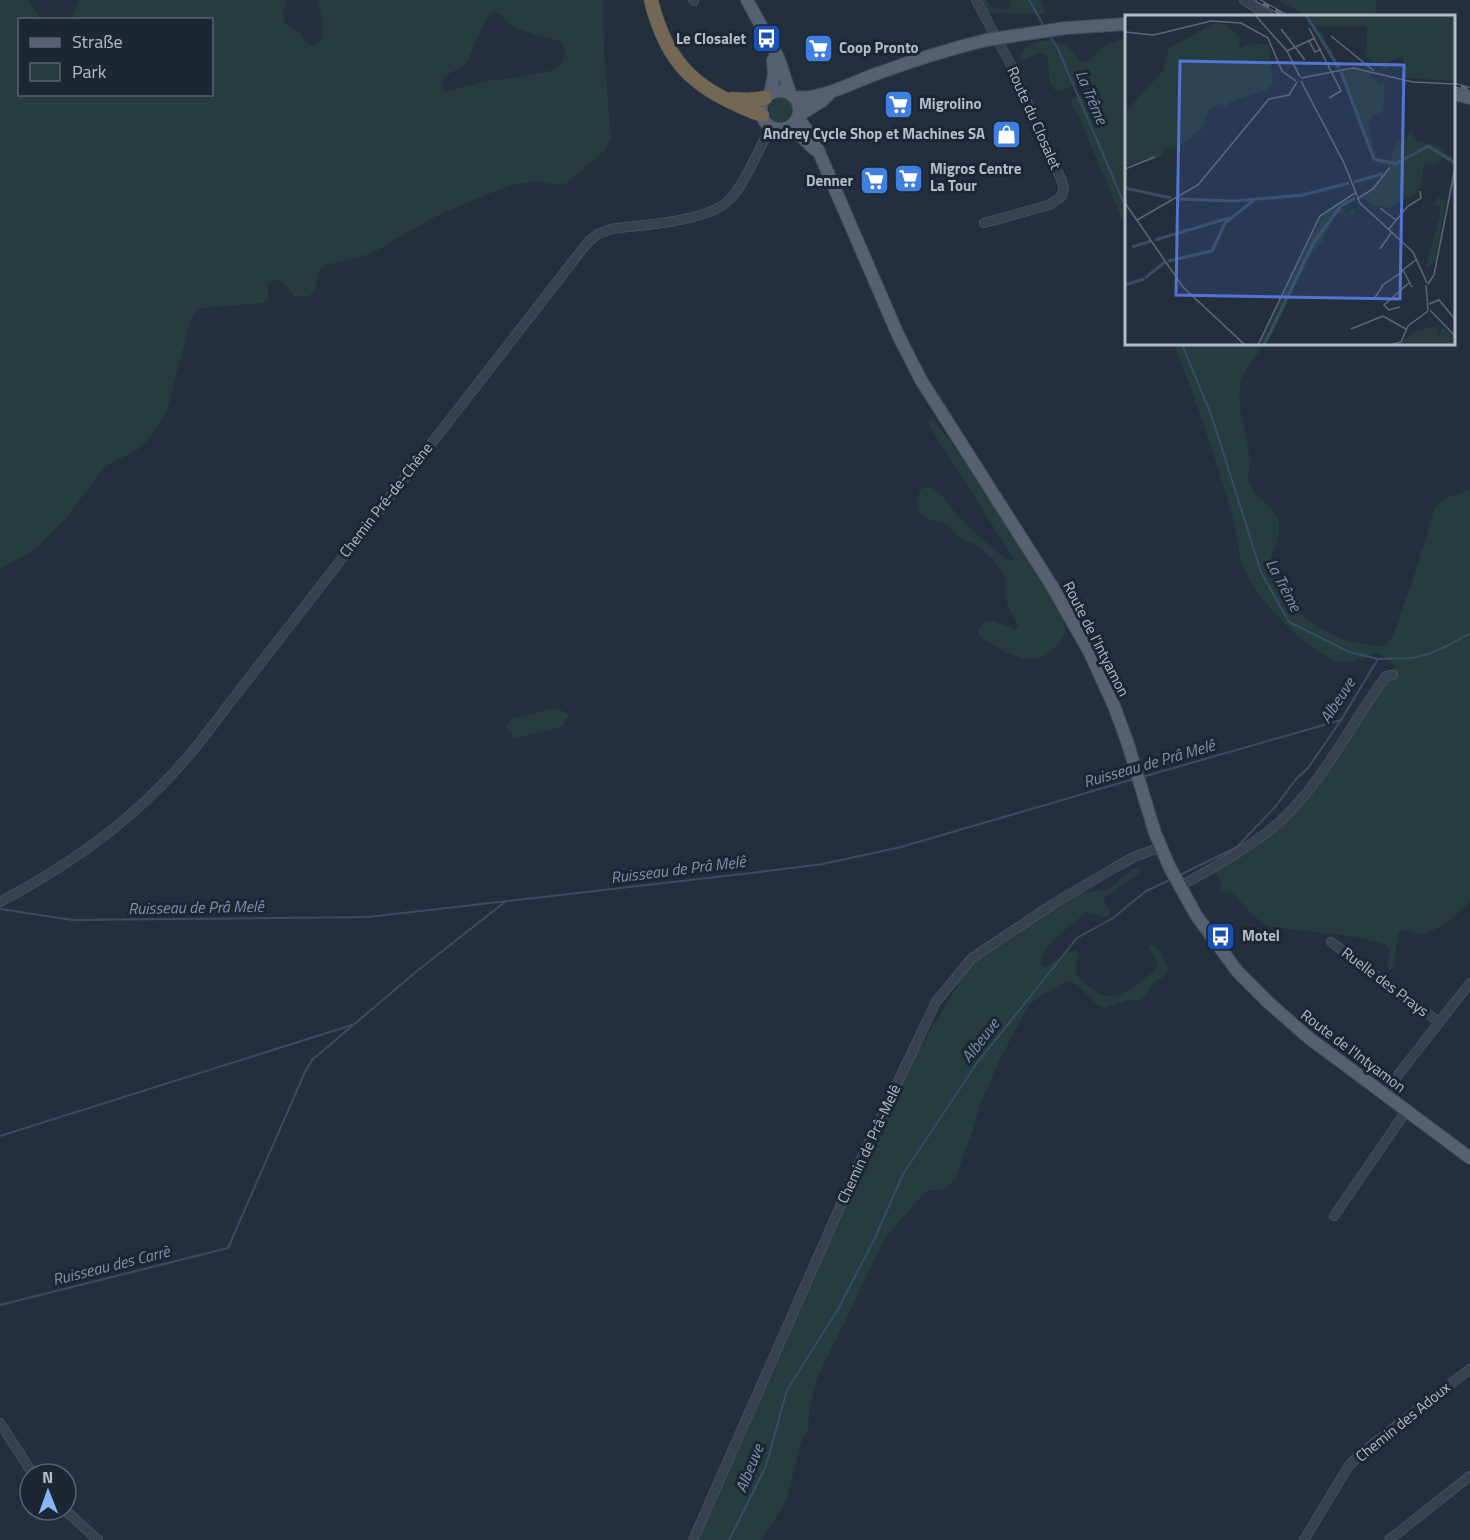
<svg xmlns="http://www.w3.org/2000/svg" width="1470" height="1540" font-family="'Titillium Web',sans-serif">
  <rect width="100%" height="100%" fill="#242f3e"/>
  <path fill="#263c3f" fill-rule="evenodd" d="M0,0H28L41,19L20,20V94H212V20L72,19L79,0H286L283,13L284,21L288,27L300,33L308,44L314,46C330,38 320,14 318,0H603L604,52L611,139L603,152L567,183L557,185L537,181L513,185L488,194L437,216L370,254L326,265C315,271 318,282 314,292L308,297L294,296L283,282L275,279L268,283C267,292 272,298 263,303L201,308L194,314L190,321L167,411L151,437L137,450L105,466L63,522L35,549L0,569ZM494,12C503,14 506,22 513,26C527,34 546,37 561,41L565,48L564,59L560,66L554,70L516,78L486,81L445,92L442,89C442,70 456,74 466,63L489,14Z
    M980,0H986L993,8L1008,9L1012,6L1010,0H1041L1045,9L1044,14L989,13L985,10Z
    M1277,0H1377L1375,16H1308Z
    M1126,38V229L1078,115L1072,107V98L1084,95L1087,92L1084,84C1071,81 1056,103 1050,81C1048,74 1049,65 1048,58L1045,54H1038L1024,60L1019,57C1026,41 1052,35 1067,46C1072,50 1075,55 1079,61L1085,63L1107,44Z
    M769 110a12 12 0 1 1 24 0a12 12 0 1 1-24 0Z
    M1174,344H1265C1257,355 1244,369 1241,382C1235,406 1247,435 1250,459C1251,468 1246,476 1250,485C1255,500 1274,504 1278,520C1284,538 1266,554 1272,572C1286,610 1330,642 1370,645C1375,646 1383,648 1387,644C1394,637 1397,624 1400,615C1414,579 1424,543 1435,507L1446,498L1470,490V901C1457,915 1437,934 1416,934C1412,933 1407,931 1402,930L1398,933L1394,968L1392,970L1388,969L1389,950L1387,945L1358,937L1270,927L1252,915L1234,894L1221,891L1220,879L1214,872L1228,861L1247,854V844L1287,810L1336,749L1372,689L1397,666C1389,664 1385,656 1378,654C1366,652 1356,668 1334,660C1305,649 1253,596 1243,566C1239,557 1239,545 1237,535C1234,520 1229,505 1225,491C1210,441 1193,392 1174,344Z
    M932,418L947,436C973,475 998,513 1023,551C1037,572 1060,602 1065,626C1067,637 1057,646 1050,652C1027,670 999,648 979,636L978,630L986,621H994L1015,629L1018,628C1018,620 1009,612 1007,603C1004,593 1008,580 1002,571C997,562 984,551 976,545C972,542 967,543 963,540C956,536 954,528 946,524C938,519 927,522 921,514C917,507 918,500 919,491C924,487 928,485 935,490C945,496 951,509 960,518C975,534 992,548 1009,561L1014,559L930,427L928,421Z
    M557,708L569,715L563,726L516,738L506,728L512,719Z
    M1135,868L1139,870V873L1104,898L1105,905L1110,911L1109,916L1104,917L1086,912C1072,926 1042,943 1041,964L1043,967H1046L1068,952L1076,951L1078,956L1075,972C1080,980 1085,984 1092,989C1112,1003 1121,995 1139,983C1148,977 1155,972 1158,962L1149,948L1150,945H1154L1161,952L1168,968L1165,976L1154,982L1145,996L1140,1000L1126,1001L1105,1008L1099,1006L1076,984L1067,981L1040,996L1029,1005L999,1061L980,1105L972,1132L956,1177L946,1188L928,1191L922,1195L886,1237L818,1376L810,1406L808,1429L802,1439L789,1490L785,1503L761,1540H695L850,1172L856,1163L875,1146L891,1102L904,1074L966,972L977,960L1040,916L1082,892L1101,891L1108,889Z"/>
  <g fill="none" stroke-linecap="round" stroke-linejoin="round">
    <path stroke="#394c67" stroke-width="2" d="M1029,0L1044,26
      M1050,36L1058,49L1126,208
      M1182,344L1212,417L1261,572L1289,622L1349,652L1378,659L1413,658L1428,654L1447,646L1470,633
      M1142,777L1341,720
      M1180,875L1237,847L1275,807L1296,779L1308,768L1341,720L1378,659
      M0,909L73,920L368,917L751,873L823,864L901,847L1134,779
      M0,1136L352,1025
      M0,1305L228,1248L305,1072L312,1060L417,971L505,902
      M729,1540L766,1466L787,1390L837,1311L875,1238L903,1174L977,1063L1077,938L1113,918L1146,891L1172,879"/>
    <defs>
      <path id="minor" d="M693,0L694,1
        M976,0L1011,65L1061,179L1064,189L1061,197L1049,205L984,223
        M1244,0L1269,16
        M1179,887C1212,868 1248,849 1277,824C1323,783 1350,725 1386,676L1393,675
        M0,902C60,870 114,834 162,785C188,759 210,729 232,700L588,242L598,234L611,229C642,225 709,222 730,199C746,182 759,148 771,127
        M1331,942L1439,1022
        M1384,1093L1470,983
        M1334,1216L1407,1110
        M0,1423L33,1474
        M65,1510L98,1540
        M693,1540L861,1159L936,1002L972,958L1053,904L1114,868L1134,857L1161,847
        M1304,1540L1348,1467L1360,1454L1470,1369
        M1389,1540L1470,1476"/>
      <path id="major" d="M747,0L778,57L790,93
        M1066,28L1126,24
        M761 110a19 19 0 1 1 38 0a19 19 0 1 1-38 0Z
        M770,93L774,75L773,60
        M1454,94L1470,98
        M795,97C820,101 855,81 879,73C914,60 950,49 986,40
        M799,115L822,101L829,94
        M798,118L812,137L818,150L899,337L921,380L1052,586L1090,653L1114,706L1127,741L1155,833L1170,868L1196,915L1237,971L1269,1003L1309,1038L1470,1158
        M786,128L803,138L814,149"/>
      <path id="highway" d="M651,0C667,67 699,92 762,115
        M732,99L748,100L765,98"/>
    </defs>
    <use href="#minor" stroke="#565f6c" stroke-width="10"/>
    <use href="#major" stroke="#414a57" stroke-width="14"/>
    <use href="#highway" stroke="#434c59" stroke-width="15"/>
    <use href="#minor" stroke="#38414e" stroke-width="9"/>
    <use href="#major" stroke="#56606e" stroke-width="12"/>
    <use href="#highway" stroke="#746855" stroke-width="14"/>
    <defs>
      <path id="rail" d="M1257,0L1286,16
        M1454,85L1470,89"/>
    </defs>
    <use href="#rail" stroke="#5a6575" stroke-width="4.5"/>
    <use href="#rail" stroke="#1d2633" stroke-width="2" stroke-dasharray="7" stroke-linecap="butt"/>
    <defs>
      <path id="major-bridge" d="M986,40L1066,28"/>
    </defs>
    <use href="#major-bridge" stroke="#414a57" stroke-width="14" stroke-linecap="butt"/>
    <use href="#major-bridge" stroke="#56606e" stroke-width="12"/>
  </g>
  <defs>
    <symbol id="bus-square" viewBox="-11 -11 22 22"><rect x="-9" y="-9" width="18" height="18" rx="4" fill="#1a4fb4" stroke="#1d2633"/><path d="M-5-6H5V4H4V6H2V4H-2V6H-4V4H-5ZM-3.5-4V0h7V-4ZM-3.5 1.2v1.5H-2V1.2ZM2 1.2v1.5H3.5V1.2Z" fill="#fff"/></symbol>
    <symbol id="supermarket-square" viewBox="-11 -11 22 22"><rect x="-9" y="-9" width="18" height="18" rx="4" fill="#3f7fe0" stroke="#1d2633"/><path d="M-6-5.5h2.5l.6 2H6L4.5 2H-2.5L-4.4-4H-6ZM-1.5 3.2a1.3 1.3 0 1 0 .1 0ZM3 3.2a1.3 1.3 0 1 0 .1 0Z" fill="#fff"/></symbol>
    <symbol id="shop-square" viewBox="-11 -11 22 22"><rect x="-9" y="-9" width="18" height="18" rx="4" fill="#3f7fe0" stroke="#1d2633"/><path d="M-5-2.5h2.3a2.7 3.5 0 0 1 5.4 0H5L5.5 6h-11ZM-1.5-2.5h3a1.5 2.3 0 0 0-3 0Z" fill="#fff"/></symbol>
  </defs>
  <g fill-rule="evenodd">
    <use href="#bus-square" x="750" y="22" width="33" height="33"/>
    <use href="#supermarket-square" x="802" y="32" width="33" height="33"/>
    <use href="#supermarket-square" x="882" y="88" width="33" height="33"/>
    <use href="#shop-square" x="990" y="118" width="33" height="33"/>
    <use href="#supermarket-square" x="892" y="162" width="33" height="33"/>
    <use href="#supermarket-square" x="858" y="164" width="33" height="33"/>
    <use href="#bus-square" x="1204" y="920" width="33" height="33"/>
  </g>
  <g text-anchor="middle" stroke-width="6" stroke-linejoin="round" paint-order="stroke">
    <g font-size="15" font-weight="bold" fill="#b4bcc9" stroke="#1d2633" text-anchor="start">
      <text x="746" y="44" text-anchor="end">Le Closalet</text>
      <text x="839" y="53">Coop Pronto</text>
      <text x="919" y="109">Migrolino</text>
      <text x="985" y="139" text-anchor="end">Andrey Cycle Shop et Machines SA</text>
      <text x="930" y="174">Migros Centre<tspan x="930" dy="17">La Tour</tspan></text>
      <text x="853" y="186" text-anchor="end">Denner</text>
      <text x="1242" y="941">Motel</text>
    </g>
    <g font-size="15" fill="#b4bcc9" stroke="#1d2633">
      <text transform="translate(1034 118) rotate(66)" y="5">Route du Closalet</text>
      <text transform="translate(386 500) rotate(-52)" y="5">Chemin Pré-de-Chêne</text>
      <text transform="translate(1096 639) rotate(63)" y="5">Route de l'Intyamon</text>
      <text transform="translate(1385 982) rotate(37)" y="5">Ruelle des Prays</text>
      <text transform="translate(1353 1051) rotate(37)" y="5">Route de l'Intyamon</text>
      <text transform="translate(869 1144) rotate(-65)" y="5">Chemin de Prâ-Melê</text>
      <text transform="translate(1403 1422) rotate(-39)" y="5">Chemin des Adoux</text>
    </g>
    <g font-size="16" font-style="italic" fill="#7c92b1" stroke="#1d2633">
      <text transform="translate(1092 97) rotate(67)" y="6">La Trême</text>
      <text transform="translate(1284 585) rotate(62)" y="6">La Trême</text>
      <text transform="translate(1337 700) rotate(-57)" y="6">Albeuve</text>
      <text transform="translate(1149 763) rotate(-16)" y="6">Ruisseau de Prâ Melê</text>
      <text transform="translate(678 869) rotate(-7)" y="6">Ruisseau de Prâ Melê</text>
      <text transform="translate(196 907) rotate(-1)" y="6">Ruisseau de Prâ Melê</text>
      <text transform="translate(980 1040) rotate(-52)" y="6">Albeuve</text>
      <text transform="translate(111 1265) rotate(-14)" y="6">Ruisseau des Carrè</text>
      <text transform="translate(749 1468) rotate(-68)" y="6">Albeuve</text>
    </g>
  </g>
  <g transform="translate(1125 15)">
    <rect width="330" height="330" fill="#242f3e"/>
    <path d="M178,0H330V66L281,63L278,41L266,46L260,55L241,43L242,11L191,12ZM89,8L100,9L115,23L113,35L125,28L144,30L148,69L141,75L104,87L101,92L96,89L85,93L77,113L54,132L39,133L37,142L0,151V97L38,56L44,33ZM189,15L196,16L214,51L205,50H209V43ZM228,55L246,58L245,63L256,70L260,62L258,97L248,100L243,108L251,143L264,148L272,127L282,123L285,115L292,126L314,131L329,146L319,142L311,149L298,150L297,170L289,180L265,191L264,197L263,193L246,190L237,182L265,151L254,149L243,135L218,65L220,62L215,61L218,56ZM312,183L321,185L318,200L315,201H318L311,244L304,253L301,250L315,201L314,191L309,189ZM217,185L221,188L211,195L216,193L222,201L228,193L230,197L222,202L215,198L209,201L197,227L187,236L148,319L142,327L133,330L200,196ZM308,312L313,313V321L318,312L330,322V330H272L290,316Z" fill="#263c3f"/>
    <path fill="none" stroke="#394c67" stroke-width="3" d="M181,0L214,53M216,57L249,144L271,149L303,131L330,148M229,167L257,159M0,173L46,183M51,184L109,186L178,180L224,168M30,225L104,203M7,232L26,226M43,246L87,236L100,208L129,185M20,263L40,247M0,270L19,264M139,330L189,227L216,191L230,183"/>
    <path fill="none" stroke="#5e6776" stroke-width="1.5" d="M130,0L162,36L175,62M184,13L216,76L204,83M156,14L180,45M0,17L29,20L86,6L116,8L143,23L157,56L171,66M206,21L249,56M184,26L190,37L196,34M162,36L190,23M176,63L228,53L288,67L330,69M176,66L219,148L235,188L288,237L302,268M0,154L30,142M232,184L248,174L265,152M0,188L58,272L120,330M255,193L271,205M12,205L73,170L144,84L164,80L172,67M263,215L283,191L296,183L295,176M255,234L266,218M303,269L309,260L330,153M301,270L303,295M287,272L278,255L292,244M249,284L258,270L278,256M304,289L314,285L329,303M275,292L264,295L259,290L285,267M305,295L330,321M226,314L258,301L281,314M133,330L195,201L230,178M264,330L276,327L283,311L303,296"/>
    <path fill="#5274d3" fill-opacity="0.15" stroke="#5274d3" stroke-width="3" d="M55,46L279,50L275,284L51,280Z"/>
    <rect width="330" height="330" fill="none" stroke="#b4bcc9" stroke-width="3"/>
  </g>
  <rect x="18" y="18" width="195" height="78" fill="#1d2633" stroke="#59626f" stroke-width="1.5"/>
  <rect x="30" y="38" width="30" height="9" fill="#56606e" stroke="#59626f" stroke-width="1.5"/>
  <text x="72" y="48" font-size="18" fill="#b4bcc9">Straße</text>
  <rect x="30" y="63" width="30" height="18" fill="#263c3f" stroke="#59626f" stroke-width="1.5"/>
  <text x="72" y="78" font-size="18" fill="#b4bcc9">Park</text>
  <g transform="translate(48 1492) rotate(359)"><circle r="28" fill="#1d2633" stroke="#59626f" stroke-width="1.5"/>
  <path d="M0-4.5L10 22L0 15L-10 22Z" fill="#8ab4f8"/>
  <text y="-9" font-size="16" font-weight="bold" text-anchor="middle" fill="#b4bcc9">N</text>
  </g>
</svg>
